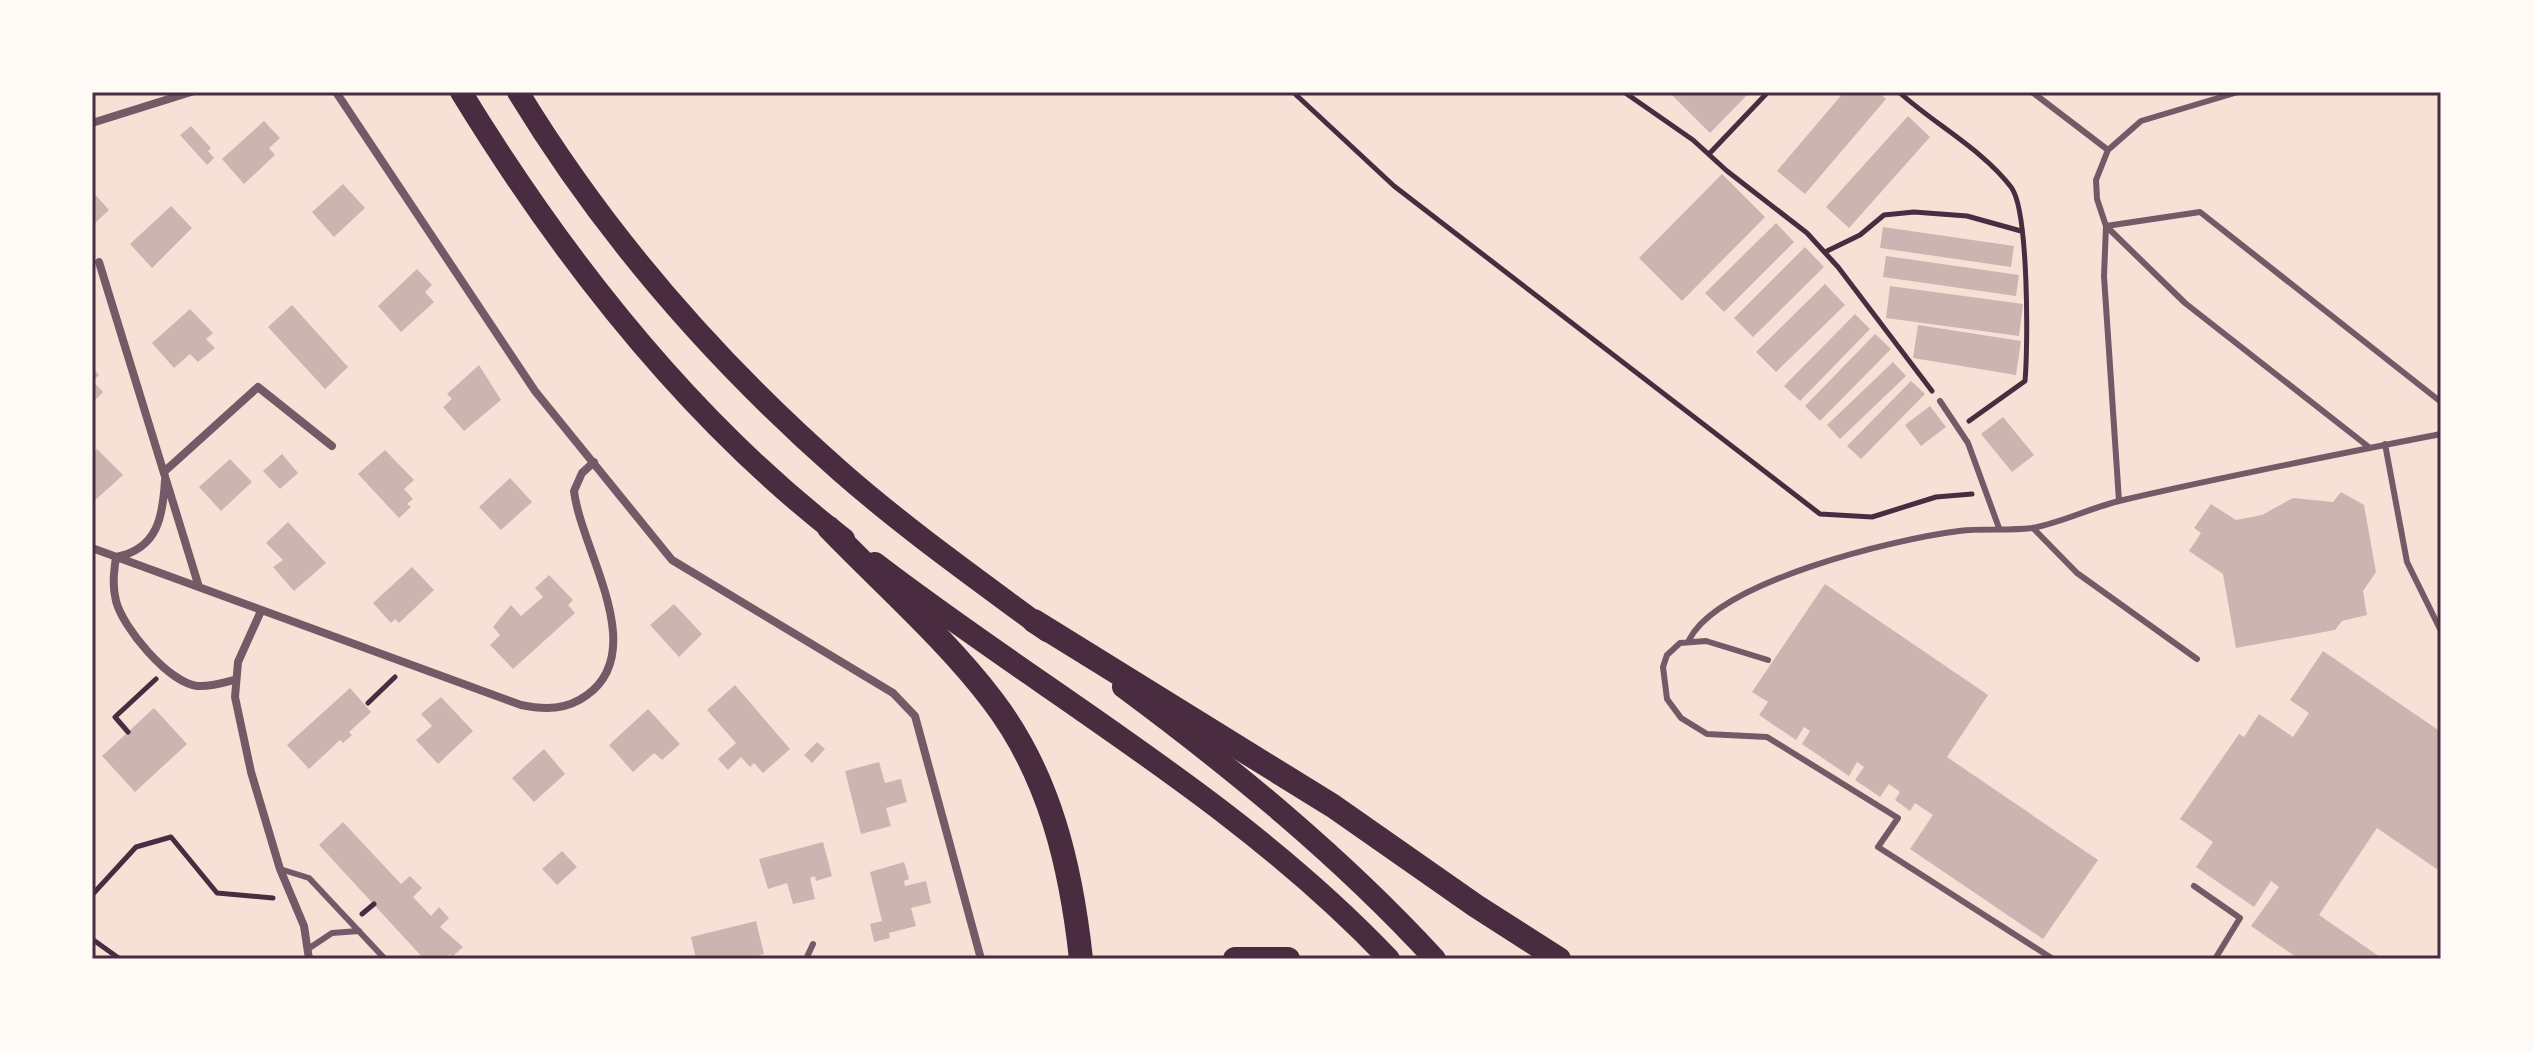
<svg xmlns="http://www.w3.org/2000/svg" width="2533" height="1051" font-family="Rubik,sans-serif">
  <rect width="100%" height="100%" fill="#f7e1d7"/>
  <path fill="#ccb4b1" d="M1669,92H1750L1710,133Z
    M1844,92H1878L1886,99L1805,194L1777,171Z
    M1908,116L1930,137L1849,228L1826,207Z
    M264,121L280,138L269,148L275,155L244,184L222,159Z
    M191,126L211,148L208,151L214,158L207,165L180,135Z
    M1722,174L1765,217L1682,301L1639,258Z
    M343,184L365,208L334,237L312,212Z
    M92,191L109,210L92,226Z
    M171,206L192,228L152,268L130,244Z
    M1776,223L1794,242L1724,312L1705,293Z
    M1883,227L2014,246L2011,267L1880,248Z
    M1805,247L1824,267L1753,337L1734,318Z
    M1886,256L2019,275L2016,296L1883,277Z
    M417,269L432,285L425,292L434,302L401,332L378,306Z
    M1825,284L1845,305L1776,372L1756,352Z
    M1890,286L2023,304L2019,336L1886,318Z
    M292,305L348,367L325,389L268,327Z
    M190,309L213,333L206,339L215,348L198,362L190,354L174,368L152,343Z
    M1855,314L1870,329L1800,401L1784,386Z
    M1918,325L2021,341L2016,375L1913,358Z
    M1875,334L1891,349L1820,421L1805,406Z
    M1893,362L1906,376L1840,439L1827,425Z
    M479,365L501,400L464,431L443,407L452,399L447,394Z
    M92,367L99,375L93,381L103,392L92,403Z
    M1911,381L1925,394L1861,459L1847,446Z
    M1930,406L1946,427L1921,446L1905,425Z
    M2003,417L2034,455L2012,472L1981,434Z
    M97,449L123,475L92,503V453Z
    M385,450L414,480L404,489L413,499L407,504L411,507L399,518L358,474Z
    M282,454L298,473L280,489L263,471Z
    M230,459L252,482L221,511L199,487Z
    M510,478L532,502L501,530L479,507Z
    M2341,492L2364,505L2376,572L2363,591L2367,615L2342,621L2335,630L2236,648L2223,574L2189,551L2201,533L2194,528L2211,504L2236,520L2262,515L2293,498L2333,502Z
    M288,522L326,563L294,591L273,567L283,560L266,543Z
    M412,567L434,590L399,623L395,619L391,623L373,603Z
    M549,575L573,600L568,605L575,613L513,669L490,645L500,635L493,627L511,605L521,616L543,597L535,588Z
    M1825,584L1988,695L1947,757L2098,860L2043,939L1910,849L1933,815L1915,803L1910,811L1895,800L1900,792L1889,784L1880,797L1855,780L1864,767L1857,762L1849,776L1802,744L1810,731L1804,727L1796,740L1759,715L1768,702L1752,692Z
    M674,604L702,634L679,657L650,625Z
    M2323,651L2441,732V872L2377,828L2319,915L2383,959H2299L2251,926L2279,887L2271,881L2254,907L2196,867L2213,842L2180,819L2239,734L2244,737L2259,714L2293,737L2309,713L2290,700Z
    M735,685L790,749L763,773L754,763L750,767L741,757L728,770L718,759L736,743L707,710Z
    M350,688L371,712L349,732L352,735L343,743L340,740L309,769L287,745Z
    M441,697L473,731L438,764L416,740L432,726L421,714Z
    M154,708L187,744L135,792L102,756Z
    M648,709L680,744L662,760L654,753L633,772L609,745Z
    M817,742L825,749L812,763L804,755Z
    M544,749L565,774L534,802L512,778Z
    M879,762L885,783L901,779L907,802L886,808L891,826L861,834L845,771Z
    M343,822L401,884L410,876L422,888L413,897L431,916L439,907L449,918L440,927L463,947L452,957L450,954L445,959H424L319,845Z
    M823,842L832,876L816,881L815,876L810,878L815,899L793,904L787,883L768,889L759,859Z
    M562,851L577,867L557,885L542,869Z
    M904,862L909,879L904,881L905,886L926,881L931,903L911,908L916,926L889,933L890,938L874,942L870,924L882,921L870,872Z
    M756,921L764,954L747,959H696L691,937Z"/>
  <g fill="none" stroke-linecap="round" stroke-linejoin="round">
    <path stroke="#4a2c40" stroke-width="5" d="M1293,92L1394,186L1820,514L1872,517L1936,497L1972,494
      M1624,92L1693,140L1727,171L1807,233L1838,267L1932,391
      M1899,92C1934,124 1982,149 2011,187C2029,210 2028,348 2025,381L1969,421
      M1709,154L1768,92
      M1825,252L1860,235L1884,215L1914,212L1967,216L2021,231
      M368,703L395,677
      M128,732L115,717L156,679
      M92,895L136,847L171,837L217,893L273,898
      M362,914L374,904
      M92,939L120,959"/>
    <path stroke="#755966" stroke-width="6" d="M2032,92L2108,150
      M2106,226L2200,212L2441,402
      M2106,226L2185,303L2370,448
      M1940,401L1968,443L1999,528
      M2385,444L2407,562L2441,631
      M2119,501L2104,276L2106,226L2097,199L2096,180L2108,150L2141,121L2238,92
      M2033,528L2077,573L2197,659
      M1689,640C1719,581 1895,539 1959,531C1983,528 2008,531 2032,528C2061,523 2090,508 2119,501C2226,476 2334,455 2441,434
      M1768,660L1706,641L1680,643L1667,655L1663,667L1667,699L1681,718L1707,734L1767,737L1898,818L1878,847L2053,959
      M280,869L309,878L385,959
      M2194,886L2240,918L2215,959
      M308,949L332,933L359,931
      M806,959L813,944"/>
    <path stroke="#755966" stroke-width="8" d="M336,92L535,391L672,560L893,693L915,716L981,959
      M92,123L191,92
      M99,262L199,587
      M165,471L258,387L332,446
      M165,480C163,516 158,549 116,557C114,572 112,585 116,601C123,628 168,682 197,686C209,687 223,683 234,680
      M92,548L521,705C545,710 567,710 587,695C650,650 581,550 574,491L582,473L594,462
      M261,611L238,662L235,697L251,772L280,869L304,926L309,959"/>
    <path stroke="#4a2c40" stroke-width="22" d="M461,92C562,257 689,420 844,539
      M518,92C605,235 715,361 840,471C906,529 977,579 1047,631
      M875,563C1047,695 1238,800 1389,959
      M1123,687C1235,770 1341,857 1435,959"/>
    <path stroke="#4a2c40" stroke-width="24" d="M829,528C883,584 946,639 993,701C1050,776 1071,867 1081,959
      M1034,621L1333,806L1476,906L1559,959
      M1235,959H1288"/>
  </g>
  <rect width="2533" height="1051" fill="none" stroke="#fffaf5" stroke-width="188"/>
  <rect x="94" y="94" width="2345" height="863" fill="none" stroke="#4a2c40" stroke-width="3"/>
</svg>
